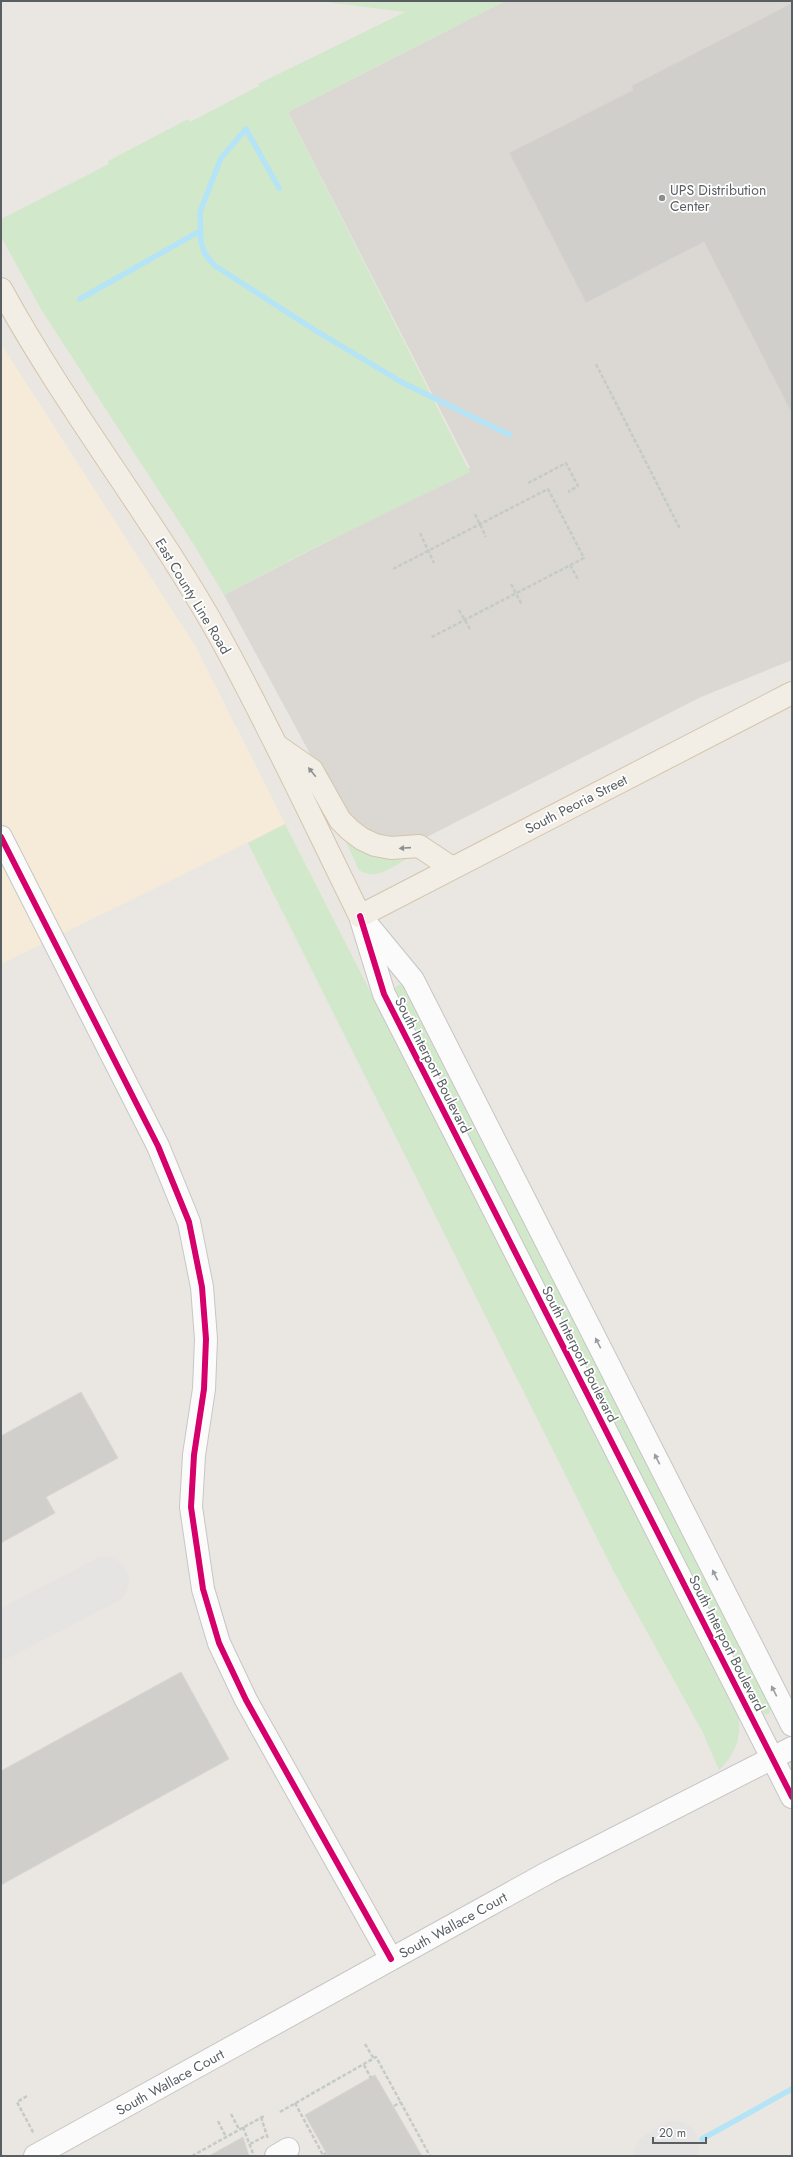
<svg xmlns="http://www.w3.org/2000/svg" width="793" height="2157" font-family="Jost,sans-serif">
  <rect width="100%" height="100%" fill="#eae7e2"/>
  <path fill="#f6ebd9" d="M1,344L197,649L285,824L1,964Z"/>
  <path fill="#dbd8d3" d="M505,1H792V660L701,697L421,840L377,839L340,809L224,595L470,468L288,112Z"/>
  <path fill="#d2e8cb" d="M318,1H505L288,112L470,472L314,548L224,595L194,545L42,311L1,237V219L109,164L108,161L188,119L190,122L259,86L258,84L405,12Z
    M285,824L738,1714C742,1738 736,1753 719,1770L702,1731L615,1574L248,843Z
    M344,838L406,857L405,860C391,868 375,881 359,870Z
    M398,985H404L771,1708L769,1714L763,1715L761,1713L394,992V989Z"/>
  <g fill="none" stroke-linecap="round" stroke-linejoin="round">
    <path stroke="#b4e4f6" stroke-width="5.5" d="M279,188L246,129L221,158L200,212L201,242L205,254L214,265L313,329L403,383L510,435
      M80,299L200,231
      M702,2139L792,2089"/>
    <path stroke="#e6e4e2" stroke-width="48" d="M1,1635L105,1581
      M657,2156L675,2145"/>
  </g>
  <path fill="#d1cfcc" stroke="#d9d6d2" d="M792,3V414L704,242L586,303L509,153L633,90L631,86Z
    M81,1392L118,1458L46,1497L55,1513L1,1543V1436Z
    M181,1672L229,1759L1,1885V1771Z
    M375,2075L422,2156H328L305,2115Z
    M243,2137L249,2156H209Z"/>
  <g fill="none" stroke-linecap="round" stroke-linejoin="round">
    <defs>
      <path id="minor" d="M1,837L158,1146L189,1222L202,1287L206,1339L204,1389L194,1455L191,1507L203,1589L219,1643L246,1700L391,1959
        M360,916L384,994L792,1797
        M366,923L413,980L792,1725
        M35,2156L549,1872L792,1748
        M276,2156L288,2149"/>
      <path id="major" d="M1,289C67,410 153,517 220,637C270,728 314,823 360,916L792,693
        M276,745L312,770L340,820L350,830L362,839L375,845L391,848L419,846L452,868"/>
    </defs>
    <use href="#minor" stroke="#c6c6c5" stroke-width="24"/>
    <use href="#major" stroke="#d5c4ad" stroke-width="24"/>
    <path stroke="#c4cbc7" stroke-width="2.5" stroke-dasharray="4 2" stroke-linecap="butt" d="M596,364L680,529
      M528,483L566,463L578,486L568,492
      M475,514L486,537
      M420,533L434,563
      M570,565L579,581
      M393,569L548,489L584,558L430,638
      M511,584L522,605
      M459,610L471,631
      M365,2044L374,2059
      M364,2065L371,2078
      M27,2096L17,2102L34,2134
      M295,2103L323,2155L326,2153
      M394,2106L401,2102
      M280,2112L376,2057L430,2156
      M231,2114L239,2129
      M261,2117L268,2139
      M218,2121L226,2137
      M243,2127L254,2156
      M250,2144L267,2135
      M192,2156L264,2116"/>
    <use href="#minor" stroke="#fcfbfb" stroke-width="22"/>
    <use href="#major" stroke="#f2eee5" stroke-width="22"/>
    <defs>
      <path id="cycleway" d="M1,837L158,1146L189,1222L202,1287L206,1339L204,1389L194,1455L191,1507L203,1589L219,1643L246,1700L391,1959
        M360,916L384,994L792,1797"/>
    </defs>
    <use href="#cycleway" stroke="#fff" stroke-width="8"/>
    <use href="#cycleway" stroke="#d6006c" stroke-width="6"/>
  </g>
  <defs><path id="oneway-solid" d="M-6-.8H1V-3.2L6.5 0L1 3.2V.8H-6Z"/></defs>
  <g fill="#8e9090">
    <use href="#oneway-solid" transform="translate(312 772) rotate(-129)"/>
    <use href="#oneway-solid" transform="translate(405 848) rotate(176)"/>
  </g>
  <g fill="#9a9d9f">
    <use href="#oneway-solid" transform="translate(598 1343) rotate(-117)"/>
    <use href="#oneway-solid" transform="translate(657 1459) rotate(-117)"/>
    <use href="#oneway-solid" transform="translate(715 1575) rotate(-117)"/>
    <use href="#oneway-solid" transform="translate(774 1691) rotate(-117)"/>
  </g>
  <circle fill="#8b8e8f" stroke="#fff" stroke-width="1.5" cx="662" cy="198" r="4"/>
  <g text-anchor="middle" stroke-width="3.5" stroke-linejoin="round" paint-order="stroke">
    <g font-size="14" fill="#585e62" stroke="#fff" text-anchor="start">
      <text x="670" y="195">UPS Distribution<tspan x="670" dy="16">Center</tspan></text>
    </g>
    <g font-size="14" fill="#585e62" stroke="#fff">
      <text transform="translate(193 596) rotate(59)" y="5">East County Line Road</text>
      <text transform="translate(576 804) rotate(-27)" y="5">South Peoria Street</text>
      <text transform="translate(433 1065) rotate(63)" y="5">South Interport Boulevard</text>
      <text transform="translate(580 1354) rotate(63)" y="5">South Interport Boulevard</text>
      <text transform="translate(727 1643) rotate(63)" y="5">South Interport Boulevard</text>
      <text transform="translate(453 1925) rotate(-29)" y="5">South Wallace Court</text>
      <text transform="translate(170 2082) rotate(-29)" y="5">South Wallace Court</text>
    </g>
  </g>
  <rect width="793" height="2157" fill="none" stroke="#585e62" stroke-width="4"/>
  <path d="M653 2137v6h53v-6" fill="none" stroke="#585e62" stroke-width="2"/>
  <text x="659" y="2137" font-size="12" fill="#585e62" stroke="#ffffff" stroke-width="3" paint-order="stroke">20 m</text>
</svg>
